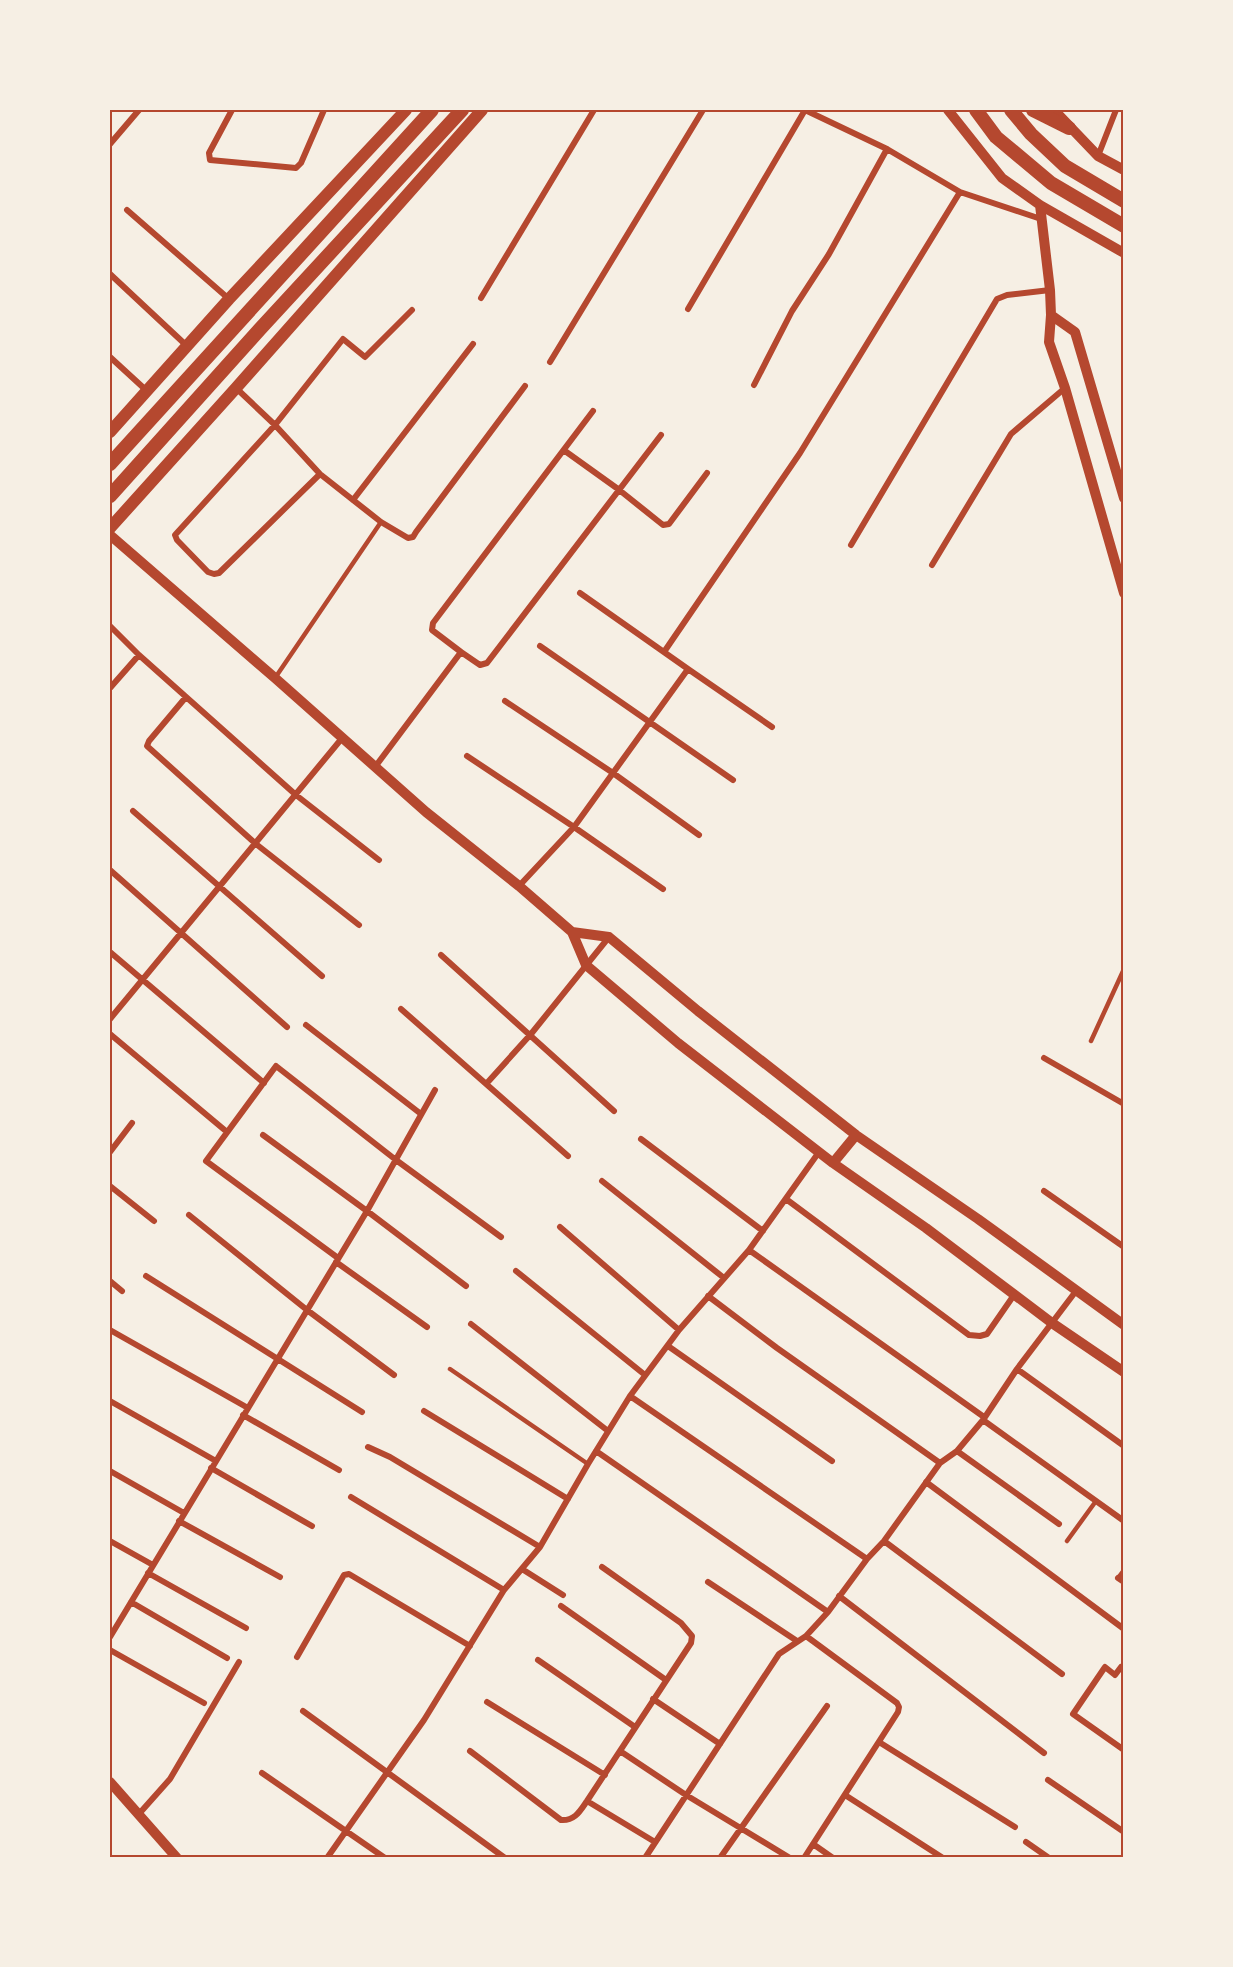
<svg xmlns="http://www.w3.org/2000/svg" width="1233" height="1967" font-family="Inter,sans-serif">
  <rect width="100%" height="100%" fill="#f6efe4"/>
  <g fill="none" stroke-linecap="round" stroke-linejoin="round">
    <path stroke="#b5482f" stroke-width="4.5" d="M275,678L381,522
      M1091,1041L1124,969
      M450,1369L588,1464
      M1067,1541L1096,1501
      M1118,1578L1124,1570"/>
    <path stroke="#b5482f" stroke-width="6" d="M232,110L209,153L210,160L296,168L301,163L324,110
      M805,110L887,149L960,192L1041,219
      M110,144L139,110
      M1098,156L1116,110
      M127,210L229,299
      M110,274L187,346
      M481,298L594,110
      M688,309L805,110
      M110,357L147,391
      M550,362L703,110
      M754,385L792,311L829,254L887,149
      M236,388L275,425L320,474L381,522L408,538L413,537L416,532L525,386
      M565,451L618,489L663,525L669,524L707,473
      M320,474L219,573L214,574L208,572L177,540L175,535L275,425L343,339L365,357L412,310
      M353,500L473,344
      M851,545L997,299L1007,295L1050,290
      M932,565L1011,434L1065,388
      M110,626L139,655L296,795L379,860
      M540,646L733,780
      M461,652L432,630L433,623L593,411
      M664,652L800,453L960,192
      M688,669L772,727
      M110,688L139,655
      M186,697L149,741L147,746L256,844L359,925
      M505,701L613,773L699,835
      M467,756L574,827L663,889
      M375,767L461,652L480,665L487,663L661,435
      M133,811L322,976
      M110,870L287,1027
      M519,886L574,827L688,669L580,593
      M110,952L264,1083
      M441,955L614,1111
      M401,1009L568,1156
      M110,1019L343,737
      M306,1025L421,1114
      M110,1034L227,1132
      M1044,1058L1124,1104
      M487,1083L531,1034L609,937
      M263,1135L367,1211L466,1286
      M641,1139L763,1231
      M110,1152L132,1123
      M602,1181L724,1278
      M110,1186L154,1221
      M1044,1191L1124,1247
      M786,1199L969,1335L980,1336L987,1334L1014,1295
      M189,1215L307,1310L394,1375
      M560,1227L679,1330
      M749,1250L984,1417
      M338,1258L206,1161L276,1066L396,1160L501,1237
      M336,1262L427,1327
      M516,1271L645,1375
      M146,1276L362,1412
      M110,1281L122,1291
      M708,1296L777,1348L940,1463
      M471,1324L608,1431
      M110,1330L248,1408
      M668,1346L832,1461
      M1017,1369L1124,1446
      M630,1396L867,1559
      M110,1401L216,1461
      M424,1411L568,1499
      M243,1415L339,1470
      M983,1420L1124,1521
      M368,1447L390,1457L540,1547
      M596,1451L828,1612
      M957,1451L1059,1524
      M211,1468L312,1526
      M110,1471L184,1513
      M926,1482L1124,1629
      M351,1497L504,1590
      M179,1521L280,1577
      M110,1541L153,1565
      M884,1541L1062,1674
      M522,1569L563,1595
      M148,1573L246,1628
      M1118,1578L1124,1582
      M708,1582L797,1641
      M839,1596L1044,1753
      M131,1602L227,1658
      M561,1606L666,1680
      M110,1637L367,1211L435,1090
      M110,1650L204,1703
      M297,1657L344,1575L349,1574L470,1646
      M538,1660L635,1727
      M1124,1669L1121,1667L1115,1675L1105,1667L1073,1714L1124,1750
      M653,1699L720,1744
      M487,1702L605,1775
      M303,1711L505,1858
      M879,1742L1015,1827
      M470,1751L561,1820C575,1821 580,1811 587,1801L691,1643L692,1636L681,1623L602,1567
      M620,1751L686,1795L790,1858
      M262,1773L385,1858
      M1048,1780L1124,1832
      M845,1795L943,1858
      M587,1801L655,1842
      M138,1815L170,1779L239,1662
      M1026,1842L1049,1858
      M813,1844L833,1858
      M327,1858L424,1720L504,1590L540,1547L588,1464L630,1396L679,1330L749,1250L819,1152
      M645,1858L779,1654L806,1636L828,1612L867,1559L884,1541L940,1463L957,1451L983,1420L1017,1369L1076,1291
      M720,1858L827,1706
      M804,1858L898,1712L899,1707L897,1703L806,1636"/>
    <path stroke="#b5482f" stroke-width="10" d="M948,110L1002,178L1040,205L1124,253
      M1054,110L1098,156L1124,170
      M1040,205L1050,290L1051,315L1049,342L1065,388L1124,593
      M1051,315L1075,332L1124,498
      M110,535L275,678L426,812L519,886L572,932L586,965L678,1043L833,1163L926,1228L1052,1323L1124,1372
      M572,932L609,937L698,1011L856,1135L978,1219L1124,1325
      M833,1163L856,1135
      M110,1782L177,1858"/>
    <path stroke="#b5482f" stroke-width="12" d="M110,432L229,299L406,110
      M110,528L236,388L482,110"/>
    <path stroke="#b5482f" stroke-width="14" d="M110,464L432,110
      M110,496L260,329L462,110"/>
    <path stroke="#b5482f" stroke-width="14" d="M976,110L996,137L1051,183L1124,226
      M1011,110L1031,134L1065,166L1124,201
      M1033,110L1069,128"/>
  </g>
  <rect width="1233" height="1967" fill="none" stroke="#f6efe4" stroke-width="222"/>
  <rect x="111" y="111" width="1011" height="1745" fill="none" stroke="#b5482f" stroke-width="2"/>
</svg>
